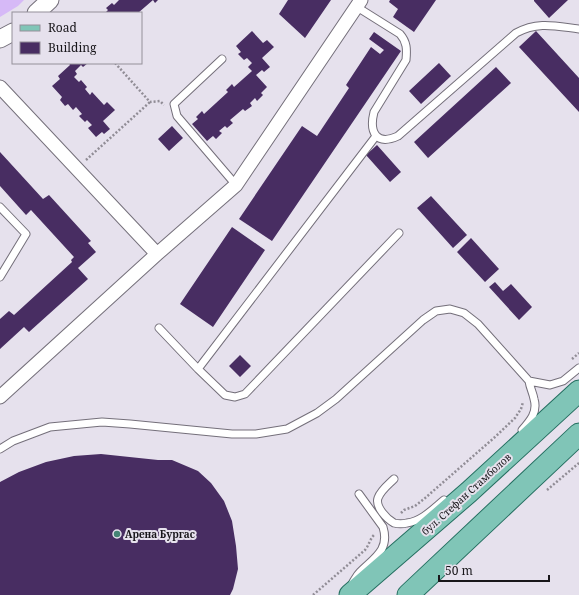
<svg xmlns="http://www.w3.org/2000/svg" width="579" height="595" font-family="'Noto Serif',serif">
  <rect width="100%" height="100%" fill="#e6e1ed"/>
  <path fill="#d6b9f7" d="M0,0H24L18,6L0,17Z"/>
  <path fill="#482d62" d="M119,0H158L155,3L153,0L138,13H105L108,10L106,8L112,3L114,5Z
    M288,0H331L305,38L279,14Z
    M390,0H436L414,32L393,17L398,9L389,2Z
    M534,0H568L549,18L534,1Z
    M252,31L263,43L267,40L274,47L262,58L270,67L264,72L262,70L256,75L267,87L261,93L263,95L257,101L255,98L250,103L252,106L245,111L243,109L230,120L233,123L227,128L225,126L219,131L222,133L216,139L213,136L207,141L192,124L198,119L196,117L202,111L204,114L228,92L226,90L232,84L234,87L252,71L248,67L252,63L247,58L244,60L238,54L241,52L236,46Z
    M536,31L579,78V112L519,47Z
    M374,32L401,51L272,241L239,219L302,126L317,136L349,88L346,85L371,47L380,54L384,50L369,39Z
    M69,63H88L83,67L81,65L75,71L77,74L74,77L79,82L81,80L87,87L85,89L90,95L92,92L104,105L107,102L115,110L103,121L110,129L104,134L102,132L96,137L88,128L92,125L87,120L85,122L79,116L82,114L76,107L73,110L68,104L65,106L60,100L62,97L52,86L60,79L58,76L70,65Z
    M439,63L451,76L421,104L409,91Z
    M496,67L511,83L428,158L414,142Z
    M172,126L183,138L169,151L158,139Z
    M377,145L401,172L390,182L366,155Z
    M0,152L43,199L49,195L91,241L88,243L96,252L78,268L88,279L29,332L24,327L0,349V319L9,311L14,315L72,262L71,260L74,257L31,210L26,215L0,186Z
    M431,196L467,235L453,248L417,208Z
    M232,227L265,250L213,327L180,304Z
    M471,238L499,269L485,282L457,252Z
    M495,282L503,291L511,284L532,307L519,320L489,287Z
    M240,355L251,366L240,377L229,366Z
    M101,454L158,460H172L198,471L211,483L224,501L232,521L236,546L238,569L233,589L230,595H0V482L19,472L46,462L74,456Z"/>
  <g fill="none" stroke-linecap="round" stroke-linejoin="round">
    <defs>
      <path id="service" d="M357,7L400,34C407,42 407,49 406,60L374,112C369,132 376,146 398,136L516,33C538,21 555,26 579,29
        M222,59L174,104L177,116L236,185
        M0,207L26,234L0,277
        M159,328L198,369L225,395L235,397L245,394L399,233
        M198,369L376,136
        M529,381L550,385L563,381L579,368
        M0,449L13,441L50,427L102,422L130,424L232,434H256L287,429L317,413L336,399L423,320L436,311L450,309L464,313L478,324L529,381C530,388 533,393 534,399C538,412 530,421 522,430
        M394,479C388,485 381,490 378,498C375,507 387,519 394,523C398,524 403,524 407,523C422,521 433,509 444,500
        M353,582C355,579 357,575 360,572C374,558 390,550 383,527L359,494"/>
      <path id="minor" d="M0,87L157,254
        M0,397L157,254L236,185L361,0"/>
      <path id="tertiary" d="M36,13L50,0
        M0,39L13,32"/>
      <path id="primary" d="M350,595L469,492L579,391
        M408,595L579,434"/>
    </defs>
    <use href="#service" stroke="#746f7a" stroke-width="9"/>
    <use href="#minor" stroke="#746f7a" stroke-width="15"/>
    <use href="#tertiary" stroke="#746f7a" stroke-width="19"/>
    <use href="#primary" stroke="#256f61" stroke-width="23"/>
    <path stroke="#918d96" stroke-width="2.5" stroke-dasharray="2 2" stroke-linecap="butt" d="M115,63L150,102L160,101L164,105
      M86,160L150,102
      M572,359L579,353
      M547,490L579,463
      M401,513L404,510L415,506L424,499L495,437L515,418L521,409L523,402
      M313,595L365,550C369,545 370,539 374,535"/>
    <use href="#service" stroke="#fff" stroke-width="7"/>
    <use href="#minor" stroke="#fff" stroke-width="13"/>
    <use href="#tertiary" stroke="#fff" stroke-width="17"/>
    <use href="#primary" stroke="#80c5b7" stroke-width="21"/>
  </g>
  <circle fill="#448474" stroke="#e6e1ed" stroke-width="1.5" cx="117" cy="534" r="4"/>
  <g text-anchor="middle" stroke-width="4" stroke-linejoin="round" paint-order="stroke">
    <g font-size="10" fill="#18161a" stroke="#e6e1ed">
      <text transform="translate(466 494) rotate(-42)" y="4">бул. Стефан Стамболов</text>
    </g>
    <g font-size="10" font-weight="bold" fill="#18161a" stroke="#e6e1ed" text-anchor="start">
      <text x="125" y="538">Арена Бургас</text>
    </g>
  </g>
  <rect x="12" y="12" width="130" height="52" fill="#e6e1ed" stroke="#949099"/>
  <rect x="20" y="25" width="20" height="6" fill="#80c5b7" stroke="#949099"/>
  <text x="48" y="32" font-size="12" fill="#18161a">Road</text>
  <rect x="20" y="42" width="20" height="12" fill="#482d62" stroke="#949099"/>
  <text x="48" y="52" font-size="12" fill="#18161a">Building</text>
  <path d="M439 575v6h110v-6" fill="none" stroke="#18161a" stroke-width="2"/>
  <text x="445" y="575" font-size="12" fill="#18161a" stroke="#e6e1ed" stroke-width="3" paint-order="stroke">50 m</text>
</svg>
